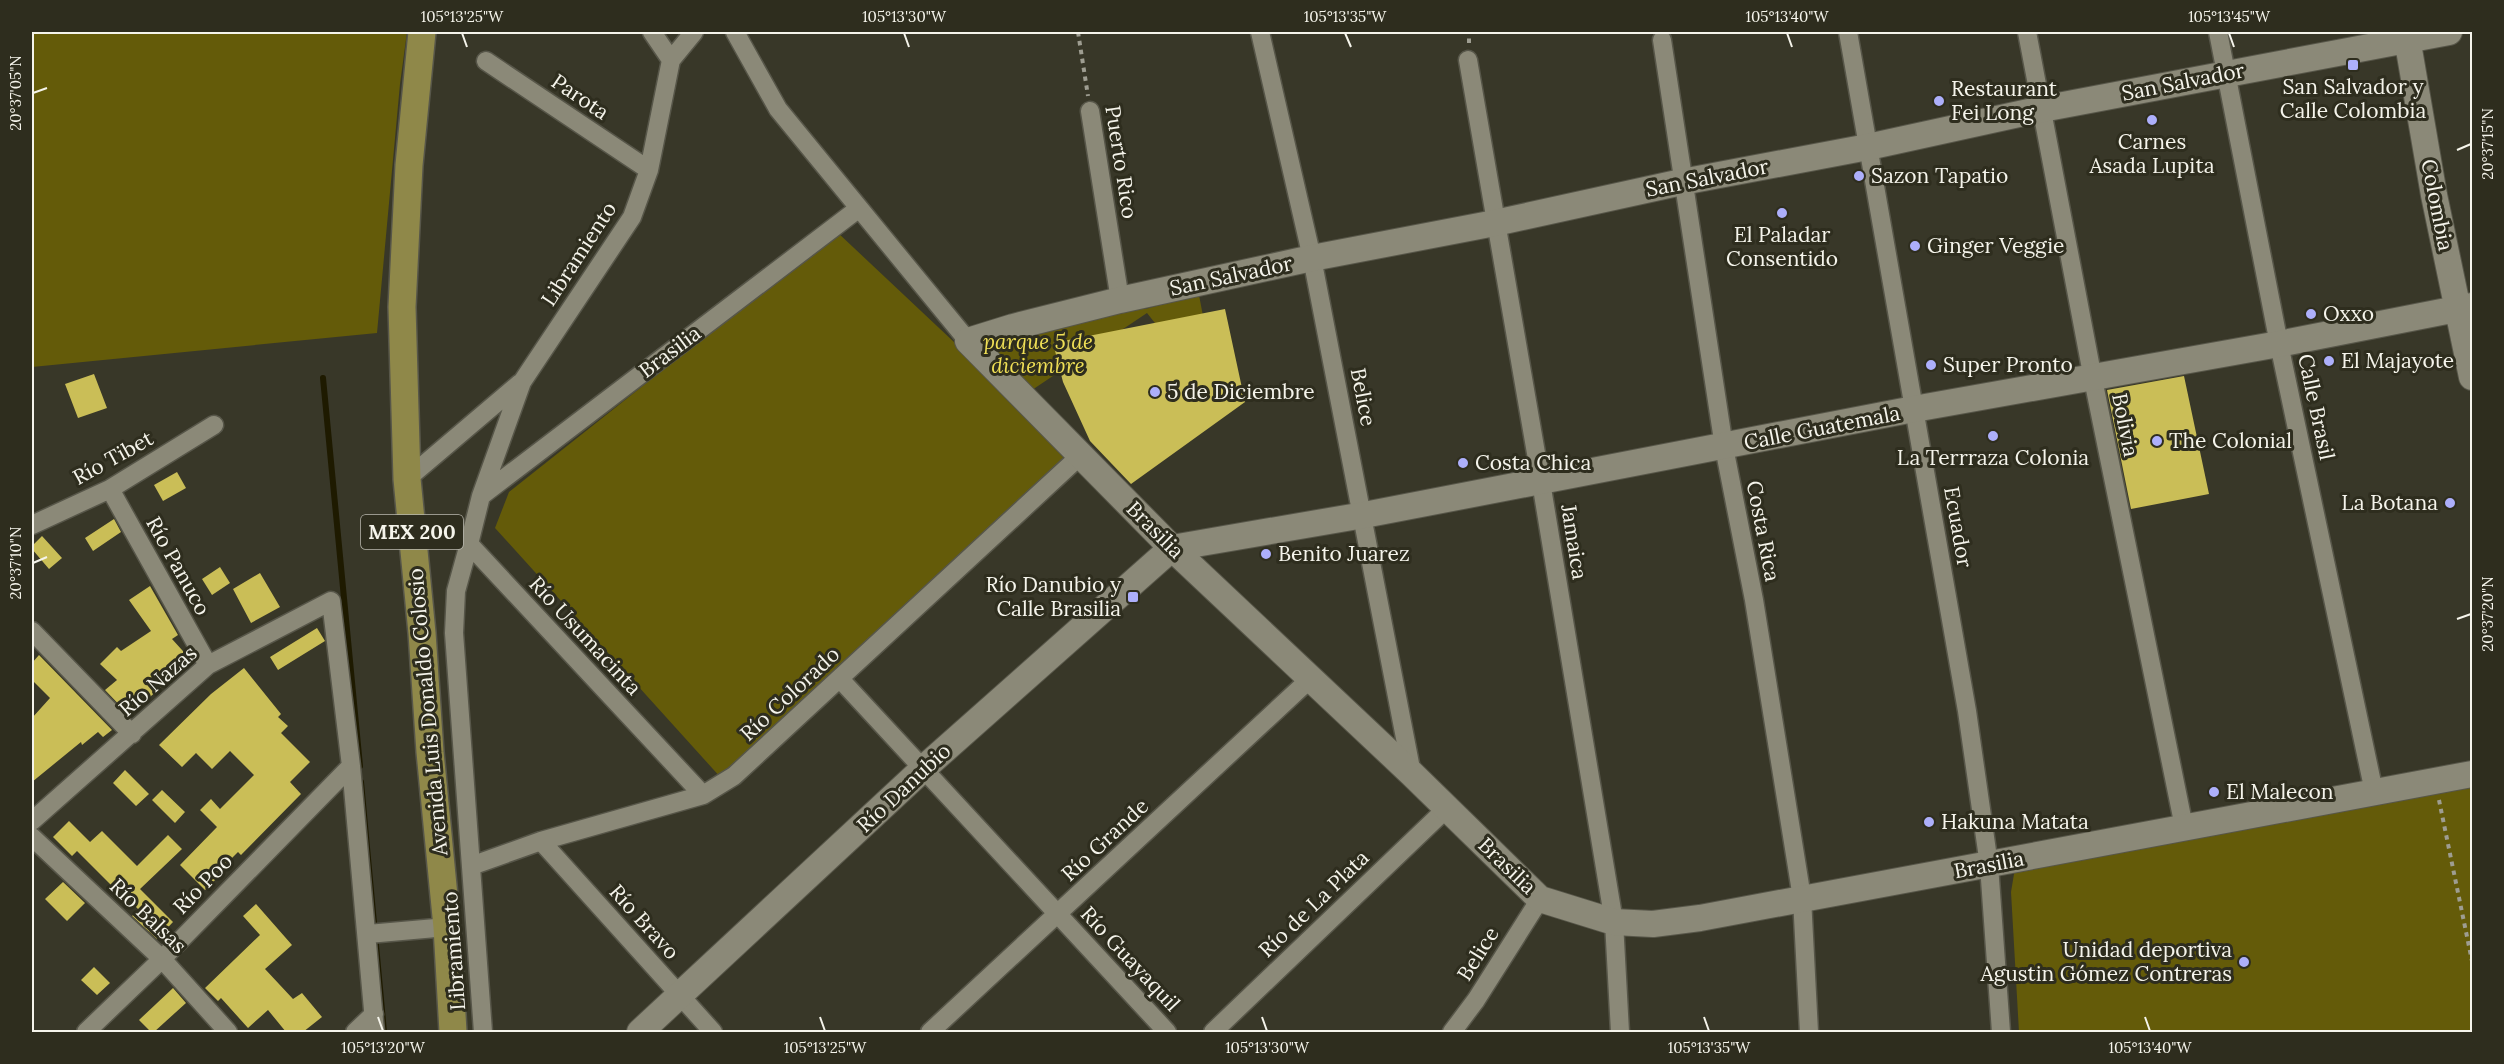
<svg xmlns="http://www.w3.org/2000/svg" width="2504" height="1064" font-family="Lora,serif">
  <rect width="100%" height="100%" fill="#383728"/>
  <path fill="#645b09" d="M32,32H407L400,84L377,333L32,367Z
    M837,232L1071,452L722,779L495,528L509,492Z
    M1199,295L1207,337L1177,351L1147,313L1032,390L997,352L1024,331L1140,302L1145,309Z
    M2472,786V1032H2019L2011,892L2015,868Z"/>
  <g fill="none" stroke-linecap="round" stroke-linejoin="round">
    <path stroke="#1e1a00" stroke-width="6" d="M323,378L360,766
      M361,782L384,1032"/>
  </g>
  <path fill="#cabe57" d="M1225,309L1245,402L1131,484L1090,441L1063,382L1053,343Z
    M94,374L107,408L78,418L65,384Z
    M2184,376L2209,494L2131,509L2107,390Z
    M177,472L186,488L163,501L154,485Z
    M114,519L121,532L93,551L85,538Z
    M42,536L62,558L49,569L32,549V546Z
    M220,567L230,583L212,595L202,579Z
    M260,573L280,607L251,623L233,589Z
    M150,586L178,635L172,639L192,661L144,702L145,704L129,715L105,690L117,680L100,664L117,647L121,651L151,631L129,600Z
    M317,628L325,641L278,670L270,657Z
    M39,655L112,730L103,737L98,732L82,745L81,742L32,782V718L50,698L32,680V663Z
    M244,668L281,714L278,717L288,726L281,733L310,762L290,782L301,794L241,855L238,852L217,873L219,876L205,890L180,865L217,827L200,810L211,799L220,809L254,775L230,751L212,769L196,753L182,767L159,745L211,694Z
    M125,770L149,794L136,806L113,783Z
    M162,790L185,812L175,823L152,800Z
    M69,821L90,842L102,831L137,866L168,835L182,849L140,889L173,922L157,939L132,916L139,910L113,884L111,885L77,851L72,856L53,837Z
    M63,882L85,903L67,921L45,899Z
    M256,904L292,945L265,969L293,999L302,993L322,1017L303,1032H286L268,1010L248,1028L221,998L218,1001L205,988L260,935L243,916Z
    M94,967L110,983L97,995L81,980Z
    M173,988L186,1003L154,1032H151L139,1020Z"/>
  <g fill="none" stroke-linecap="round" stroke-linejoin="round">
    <defs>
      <path id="street" d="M652,32L671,60
        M694,32L671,60L649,170L632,217L522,382L481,496L469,544L703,795
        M735,32L778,109L968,341
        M1260,32L1312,258L1412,774
        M1848,32L1967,711L1989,865L2001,1032
        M2027,32L2093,379L2184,827
        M2218,32L2279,344L2374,792
        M1662,40L1724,447L1754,600L1802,898L1809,1032
        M1468,60L1541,482L1614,922L1620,1032
        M486,61L649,170
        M1090,111L1120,300
        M407,479L520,383
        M110,489L208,665
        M481,496L858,209
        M32,525L110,489L214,425
        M469,544L456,591L454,633L483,1032
        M32,631L132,734
        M840,679L1167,1032
        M32,821L208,665L331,601L351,766L375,1032
        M32,837L162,959L228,1032
        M541,841L713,1032
        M471,866L541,841L703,795L734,776L1081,455
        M368,934L447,927
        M86,1032L162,959L351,766
        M355,1032L374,1014
        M930,1032L1310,679
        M1213,1032L1447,808
        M1452,1032L1476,1000L1540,899"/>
      <path id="secondary" d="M2406,32L2434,195L2472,377
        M2449,32L2042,109L1868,147L1682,182L1495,223L1312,258L1120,300L1013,327L968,341L1172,548L1412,774L1540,899L1614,922L1653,924L1700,918L2472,774
        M640,1032L924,768L1172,548L1364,515L1914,409L2279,344L2472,306"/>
      <path id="primary" d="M422,32L409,165L402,307L407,479L422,633L430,752L447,927L453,1032"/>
    </defs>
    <use href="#street" stroke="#575649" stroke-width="21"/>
    <use href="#secondary" stroke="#575649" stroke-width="28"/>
    <use href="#primary" stroke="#575649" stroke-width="30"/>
    <path stroke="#9e9d91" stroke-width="4" stroke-dasharray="4.5 4.5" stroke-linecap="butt" d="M1078,32L1088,96
      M1469,43V32
      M2439,800L2472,961"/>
    <use href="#street" stroke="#8b8978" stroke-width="18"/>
    <use href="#secondary" stroke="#8b8978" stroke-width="26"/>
    <use href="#primary" stroke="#8f8849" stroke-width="27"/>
  </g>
  <path fill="none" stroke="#f5f4eb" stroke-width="2" d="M462,33L467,47M904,33L909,47M1345,33L1351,47M1787,33L1792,47M2229,33L2234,47M33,93L47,88M2457,150L2471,144M33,563L47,557M2457,619L2471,614M378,1017L383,1031M820,1017L825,1031M1262,1017L1267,1031M1704,1017L1709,1031M2145,1017L2150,1031"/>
  <g fill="#adaffb" stroke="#2e2d1e" stroke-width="2">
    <rect x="2347" y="59" width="12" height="12" rx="3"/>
    <circle cx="1939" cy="101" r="6"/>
    <circle cx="2152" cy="120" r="6"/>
    <circle cx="1859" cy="176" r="6"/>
    <circle cx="1782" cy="213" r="6"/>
    <circle cx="1915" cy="246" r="6"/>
    <circle cx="2311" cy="314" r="6"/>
    <circle cx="2329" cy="361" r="6"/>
    <circle cx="1931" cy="365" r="6"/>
    <circle cx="1155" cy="392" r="6"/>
    <circle cx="1993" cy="436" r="6"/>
    <circle cx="2157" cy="441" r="6"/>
    <circle cx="1463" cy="463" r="6"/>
    <circle cx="2450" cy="503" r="6"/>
    <circle cx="1266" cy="554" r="6"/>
    <rect x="1127" y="591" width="12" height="12" rx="3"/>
    <circle cx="2214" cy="792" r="6"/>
    <circle cx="1929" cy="822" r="6"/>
    <circle cx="2244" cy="962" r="6"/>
  </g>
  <g text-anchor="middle" stroke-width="6" stroke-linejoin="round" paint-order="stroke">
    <rect fill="#2e2d1e" stroke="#b9b8ae" stroke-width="1.5" x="361" y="515" width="102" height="34" rx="4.5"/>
    <g font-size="20" font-weight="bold" fill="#f5f4eb">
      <text x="412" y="539">MEX 200</text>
    </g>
    <g font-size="21" fill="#f5f4eb" stroke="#2e2d1e">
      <text transform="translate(2183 82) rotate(-11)" y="7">San Salvador</text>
      <text transform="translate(580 97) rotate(34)" y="7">Parota</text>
      <text transform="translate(1121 162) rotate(81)" y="7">Puerto Rico</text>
      <text transform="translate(1707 178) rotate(-11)" y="7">San Salvador</text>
      <text transform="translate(2437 205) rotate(79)" y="7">Colombia</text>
      <text transform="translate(579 254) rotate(-57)" y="7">Libramiento</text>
      <text transform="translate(1231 276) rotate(-12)" y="7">San Salvador</text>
      <text transform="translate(670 352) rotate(-37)" y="7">Brasilia</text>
      <text transform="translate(1363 397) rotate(79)" y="7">Belice</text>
      <text transform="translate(2316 407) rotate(78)" y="7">Calle Brasil</text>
      <text transform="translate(2125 425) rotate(79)" y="7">Bolivia</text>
      <text transform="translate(1822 428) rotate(-11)" y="7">Calle Guatemala</text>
      <text transform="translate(113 458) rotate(-29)" y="7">Río Tibet</text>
      <text transform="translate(1958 527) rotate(80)" y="7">Ecuador</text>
      <text transform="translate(1155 530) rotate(45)" y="7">Brasilia</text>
      <text transform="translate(1763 531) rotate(79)" y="7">Costa Rica</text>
      <text transform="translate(1574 542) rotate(81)" y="7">Jamaica</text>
      <text transform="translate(178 566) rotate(61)" y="7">Río Panuco</text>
      <text transform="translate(585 636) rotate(47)" y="7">Río Usumacinta</text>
      <text transform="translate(158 681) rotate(-41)" y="7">Río Nazas</text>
      <text transform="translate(790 694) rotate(-43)" y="7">Río Colorado</text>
      <text transform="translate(428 712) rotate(-95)" y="7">Avenida Luis Donaldo Colosio</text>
      <text transform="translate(904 788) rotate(-43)" y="7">Río Danubio</text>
      <text transform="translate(1105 840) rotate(-43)" y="7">Río Grande</text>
      <text transform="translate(1989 865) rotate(-11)" y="7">Brasilia</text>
      <text transform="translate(1507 866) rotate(44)" y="7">Brasilia</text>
      <text transform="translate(203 884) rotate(-46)" y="7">Río Poo</text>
      <text transform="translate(1314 904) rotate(-44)" y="7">Río de La Plata</text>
      <text transform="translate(148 916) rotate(44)" y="7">Río Balsas</text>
      <text transform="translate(644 922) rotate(48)" y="7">Río Bravo</text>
      <text transform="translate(454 951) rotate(-94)" y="7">Libramiento</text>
      <text transform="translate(1478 954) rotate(-58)" y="7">Belice</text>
      <text transform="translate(1130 959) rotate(47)" y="7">Río Guayaquil</text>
    </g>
    <g font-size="21" fill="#f5f4eb" stroke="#2e2d1e" text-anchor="start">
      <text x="2353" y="94" text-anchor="middle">San Salvador y<tspan x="2353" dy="24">Calle Colombia</tspan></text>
      <text x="1951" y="96">Restaurant<tspan x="1951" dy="24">Fei Long</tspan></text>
      <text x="2152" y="149" text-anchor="middle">Carnes<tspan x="2152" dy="24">Asada Lupita</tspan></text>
      <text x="1871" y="183">Sazon Tapatio</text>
      <text x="1782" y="242" text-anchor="middle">El Paladar<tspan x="1782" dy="24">Consentido</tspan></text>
      <text x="1927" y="253">Ginger Veggie</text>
      <text x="2323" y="321">Oxxo</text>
      <text x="2341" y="368">El Majayote</text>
      <text x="1943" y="372">Super Pronto</text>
      <text x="1167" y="399">5 de Diciembre</text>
      <text x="2169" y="448">The Colonial</text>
      <text x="1993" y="465" text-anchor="middle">La Terrraza Colonia</text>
      <text x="1475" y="470">Costa Chica</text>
      <text x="2438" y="510" text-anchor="end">La Botana</text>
      <text x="1278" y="561">Benito Juarez</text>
      <text x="1121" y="592" text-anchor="end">Río Danubio y<tspan x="1121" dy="24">Calle Brasilia</tspan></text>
      <text x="2226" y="799">El Malecon</text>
      <text x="1941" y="829">Hakuna Matata</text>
      <text x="2232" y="957" text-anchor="end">Unidad deportiva<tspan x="2232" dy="24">Agustin Gómez Contreras</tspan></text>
    </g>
    <g font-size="21" font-style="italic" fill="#efdf56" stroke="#2e2d1e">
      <text x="1038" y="349">parque 5 de<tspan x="1038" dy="24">diciembre</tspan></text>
    </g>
  </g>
  <rect width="2504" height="1064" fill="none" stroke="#2e2d1e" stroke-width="66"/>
  <rect x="33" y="33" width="2438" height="998" fill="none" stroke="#f5f4eb" stroke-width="2"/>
  <g font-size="15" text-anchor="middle" fill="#f5f4eb">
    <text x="462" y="22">105°13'25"W</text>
    <text x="904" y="22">105°13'30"W</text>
    <text x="1345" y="22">105°13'35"W</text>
    <text x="1787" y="22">105°13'40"W</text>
    <text x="2229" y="22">105°13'45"W</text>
    <text transform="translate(16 93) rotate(-90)" y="5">20°37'05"N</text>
    <text transform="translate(2488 144) rotate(-90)" y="5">20°37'15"N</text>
    <text transform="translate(16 563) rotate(-90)" y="5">20°37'10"N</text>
    <text transform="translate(2488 614) rotate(-90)" y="5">20°37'20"N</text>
    <text x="383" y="1053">105°13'20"W</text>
    <text x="825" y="1053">105°13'25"W</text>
    <text x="1267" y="1053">105°13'30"W</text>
    <text x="1709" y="1053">105°13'35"W</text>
    <text x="2150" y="1053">105°13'40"W</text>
  </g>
</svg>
